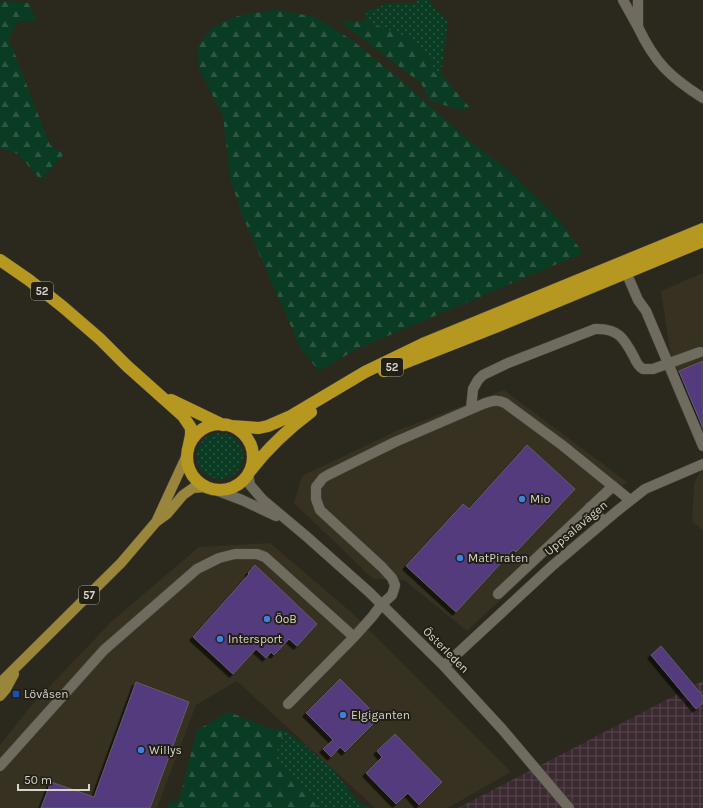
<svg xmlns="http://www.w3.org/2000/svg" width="703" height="808" font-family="Karla,sans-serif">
  <defs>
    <pattern id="industrial-grid" width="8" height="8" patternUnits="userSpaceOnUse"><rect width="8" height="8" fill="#3c2a31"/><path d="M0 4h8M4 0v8" fill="none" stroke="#57484e"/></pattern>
    <pattern id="grass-dots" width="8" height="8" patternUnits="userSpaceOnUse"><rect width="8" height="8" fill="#0a3c23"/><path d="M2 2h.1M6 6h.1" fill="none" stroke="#2d5742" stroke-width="1.8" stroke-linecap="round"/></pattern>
    <pattern id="forest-firs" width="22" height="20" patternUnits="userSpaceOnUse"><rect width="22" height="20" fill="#0a3c23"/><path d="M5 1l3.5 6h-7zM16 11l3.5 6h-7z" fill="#2d5742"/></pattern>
    <filter id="shadow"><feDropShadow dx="-3.5" dy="3.5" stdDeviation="0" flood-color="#0009"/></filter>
  </defs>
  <rect width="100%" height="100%" fill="#2b281e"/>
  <path fill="#363120" d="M703,273V432L670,352L661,291Z
    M504,390L627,482L467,631L404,580L373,579L294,503L302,476L396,431Z
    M703,466V530L692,522L694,484Z
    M270,543L351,612L511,772L448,808H375L237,681L196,705L157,808H0V745L31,706L112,621L199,547Z"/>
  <path fill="url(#industrial-grid)" d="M703,681V808H458Z"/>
  <path fill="url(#grass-dots)" d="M418,0H429L430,3L448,21L441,74H435L430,56L412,39L366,21V12L389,3H416Z
    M197 456a23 23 0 1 1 46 0a23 23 0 1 1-46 0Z
    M284,730L304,744L313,753L320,758L333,769L357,801L368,808H317L316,801L275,757Z"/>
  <path fill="url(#forest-firs)" d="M0,1L28,3L37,21H18L9,39L50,145L64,154L41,180L18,154L0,148Z
    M277,10L315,17L352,40L409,87L468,140L508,170L557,217L583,253L357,349L319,371L301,349L242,215L230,178L223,116L199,69L197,47L213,27L240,15Z
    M339,21H366L412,39L430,56L435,74H441L471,109H457L430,101L421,83Z
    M229,712L274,730H284L275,757L316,801L317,808H168L169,801H179L197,730Z"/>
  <path fill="#533a7d" stroke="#605d68" filter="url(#shadow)" d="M703,361V428L679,371Z
    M527,445L575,489L516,552L513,550L456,612L406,566L463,504L469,509Z
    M255,565L317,624L297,646L289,639L274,655L271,652L266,658L256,649L233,674L193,637L249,574L248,573Z
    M661,646L703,696V703L696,709L651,655Z
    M340,679L379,718L345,752L340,747L331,757L323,749L333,740L306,713Z
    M136,682L189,702L150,808H41L51,782L94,797Z
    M395,734L442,782L419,805L408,793L396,804L366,773L382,757L377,751Z"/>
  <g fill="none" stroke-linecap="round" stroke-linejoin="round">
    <defs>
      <path id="minor" d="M623,0L638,27V0
        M638,27C655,63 670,77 703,98
        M626,272L638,300L646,311L703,446
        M471,409L473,389L478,380L483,375L508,363L595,329C618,328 624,338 634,357C636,362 638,366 643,369H653L700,352
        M248,473L250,485L263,500L306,536L369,592L444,666L502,729L569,808
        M213,489L242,500L276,516
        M590,507L604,522
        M498,594L613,486
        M444,666L552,566L617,511L645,489L703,464
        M288,704L354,637
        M0,766L104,650L197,569L219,558L235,554H257L265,557L354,637L372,617L381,605L392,595L394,589L395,585L392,578L382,567L320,510L316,499V487L323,478L328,475L395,442L483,404C492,401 497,399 505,403L562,445L630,500"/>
      <path id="major" d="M157,520L187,455
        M0,683L121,563L156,522L167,514L183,495L193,488L206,487
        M0,696L6,689L14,674"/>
      <path id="highway" d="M0,260L29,280L63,307L100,339L127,366L183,416L191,428V435L188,450
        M384,371L498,326L703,241
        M171,400L223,425
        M187 457a33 33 0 1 1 66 0a33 33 0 1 1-66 0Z
        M231,426L259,428L268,426L291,416L365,372L425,343L703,229
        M250,471C268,448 288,429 311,412"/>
    </defs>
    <use href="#minor" stroke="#46443b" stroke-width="11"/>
    <use href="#major" stroke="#46443b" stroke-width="11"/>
    <use href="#highway" stroke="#46443b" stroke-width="13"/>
    <use href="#minor" stroke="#6f6b5f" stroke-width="10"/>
    <use href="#major" stroke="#9a863a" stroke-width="10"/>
    <use href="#highway" stroke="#b69821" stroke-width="12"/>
  </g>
  <g fill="#3f7fe0" stroke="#221f15" stroke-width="1.5">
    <circle cx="522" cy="499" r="4"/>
    <circle cx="460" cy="558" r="4"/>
    <circle cx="267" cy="619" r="4"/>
    <circle cx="220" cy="639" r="4"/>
    <circle cx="343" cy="715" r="4"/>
    <circle cx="141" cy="750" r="4"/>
  </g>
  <rect fill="#1a4fb4" stroke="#221f15" stroke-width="1.5" x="12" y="690" width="8" height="8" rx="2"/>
  <g text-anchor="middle" stroke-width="4" stroke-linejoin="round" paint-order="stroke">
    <g fill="#221f15" stroke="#a09e96" stroke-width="1">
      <rect x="31" y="282" width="22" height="18" rx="3"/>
      <rect x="381" y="358" width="22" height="18" rx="3"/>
      <rect x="79" y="586" width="20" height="18" rx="3"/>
    </g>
    <g font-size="11" font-weight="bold" fill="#d6d4cd">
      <text x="42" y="295">52</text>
      <text x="392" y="371">52</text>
      <text x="89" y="599">57</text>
    </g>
    <g font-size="12" fill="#d6d4cd" stroke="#221f15" text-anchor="start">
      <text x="530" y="503">Mio</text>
      <text x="468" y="562">MatPiraten</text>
      <text x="275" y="623">ÖoB</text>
      <text x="228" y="643">Intersport</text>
      <text x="24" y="698">Lövåsen</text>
      <text x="351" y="719">Elgiganten</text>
      <text x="149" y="754">Willys</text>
    </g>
    <g font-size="12" fill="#d6d4cd" stroke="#221f15">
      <text transform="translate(576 528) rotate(-40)" y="4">Uppsalavägen</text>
      <text transform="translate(446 650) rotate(45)" y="4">Österleden</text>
    </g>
  </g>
  <path d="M18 784v6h71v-6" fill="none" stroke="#d6d4cd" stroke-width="2"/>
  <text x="24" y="784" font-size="12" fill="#d6d4cd" stroke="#221f15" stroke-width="3" paint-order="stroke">50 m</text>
</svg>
